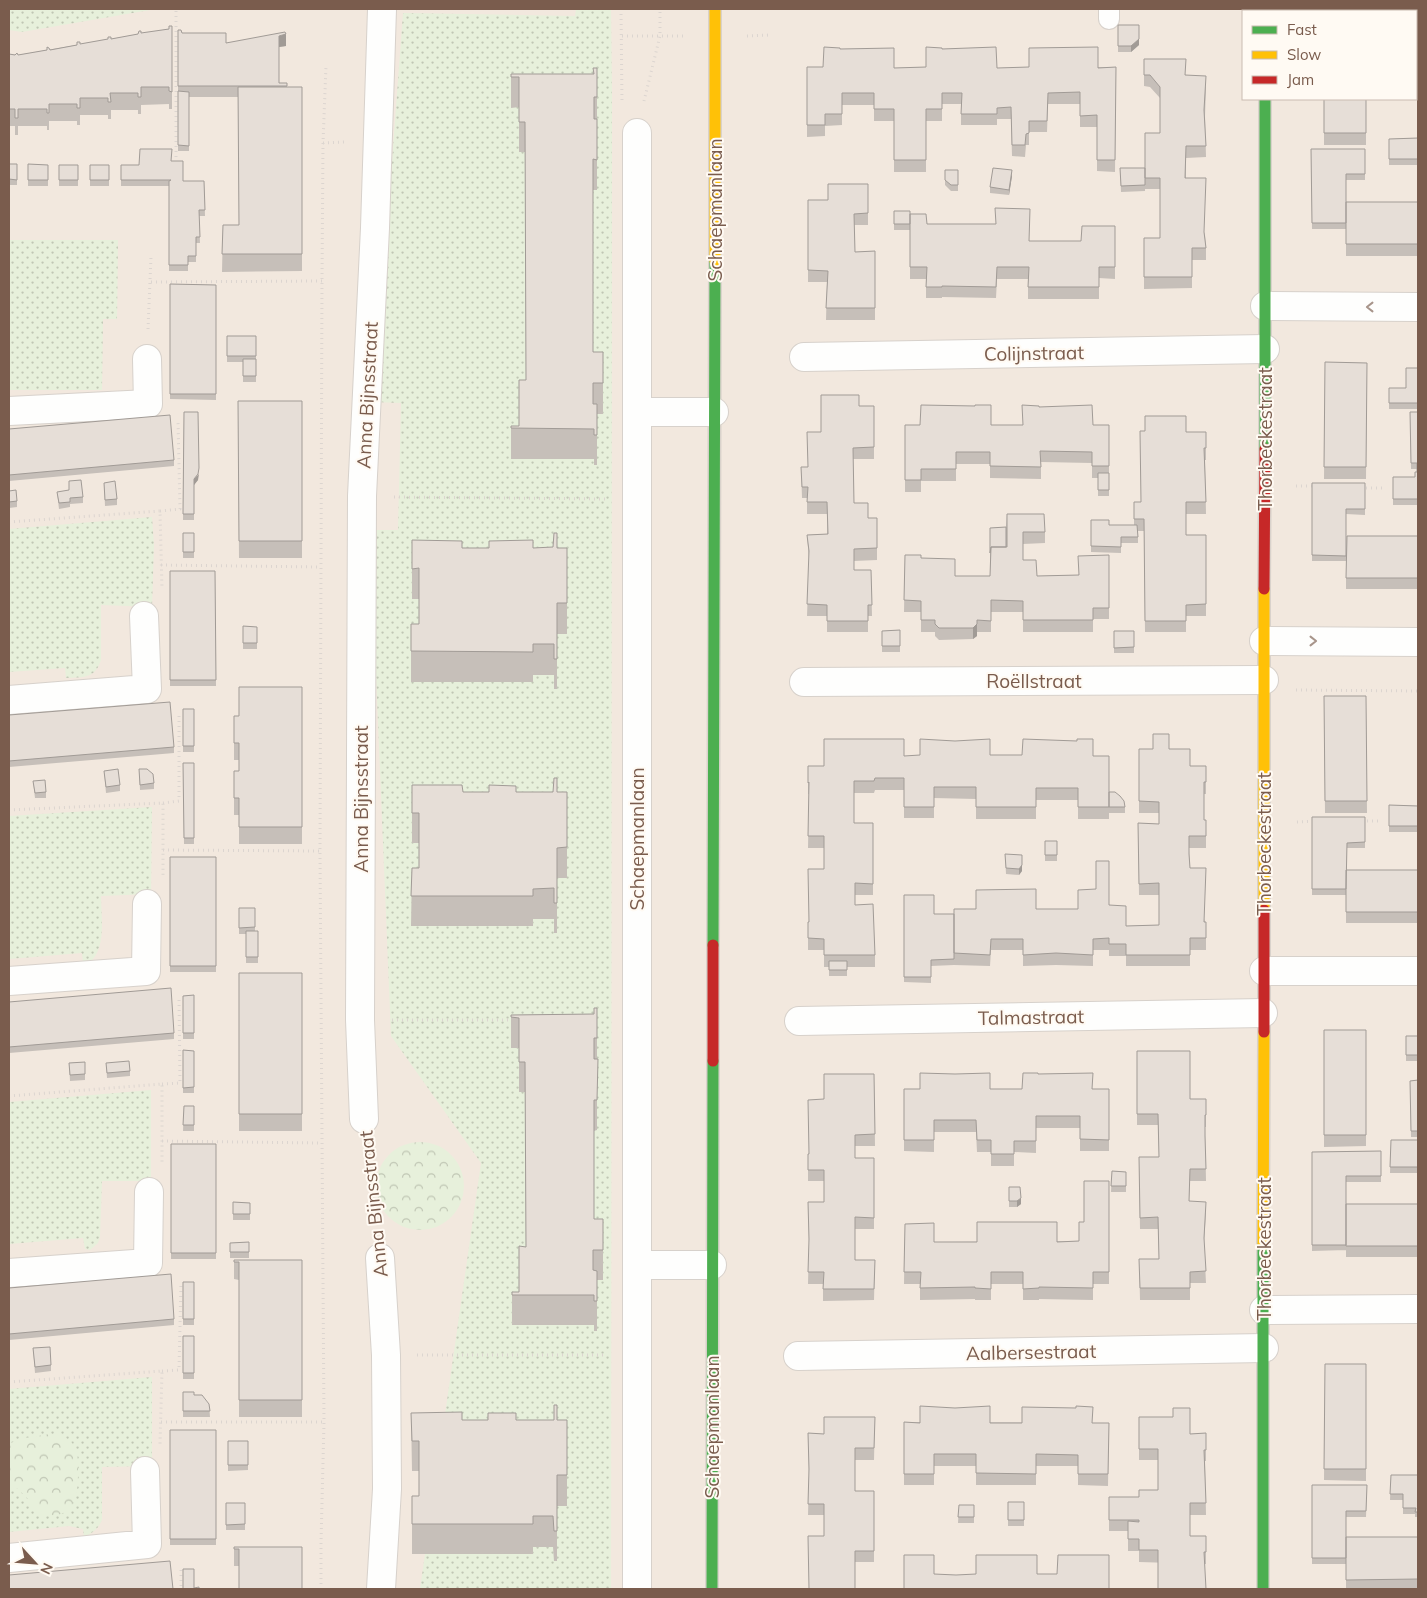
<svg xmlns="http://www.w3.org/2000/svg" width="1427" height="1598" font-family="Mulish,sans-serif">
  <defs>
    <pattern id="grass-dots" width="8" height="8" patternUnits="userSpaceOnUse" patternTransform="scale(1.25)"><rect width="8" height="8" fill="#e7f0db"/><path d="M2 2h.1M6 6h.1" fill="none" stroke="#c0c6b4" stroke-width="1.8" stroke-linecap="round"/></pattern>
    <pattern id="park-crowns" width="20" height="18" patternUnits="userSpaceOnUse" patternTransform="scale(1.25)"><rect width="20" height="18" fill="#e7f0db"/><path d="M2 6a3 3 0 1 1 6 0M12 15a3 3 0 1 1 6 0" fill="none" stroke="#c0c6b4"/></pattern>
  </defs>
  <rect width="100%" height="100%" fill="#f9f5f0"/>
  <path fill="#f2e8de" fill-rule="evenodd" d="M9,9H1418V1589H9ZM1243,11H1416V99H1243Z"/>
  <path fill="url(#grass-dots)" d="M9,9H156L22,32L9,30Z
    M576,9H611L612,93L611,1589H420L481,1163L391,1036L370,530H398L401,403L374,402L403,13L575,16Z
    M9,240H118L117,319H103L102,390H9Z
    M152,517L154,545L152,607L101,605V660C95,679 83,677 66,678L65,668L9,672V529Z
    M152,807L151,894L101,896C101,917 107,949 89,963H83L82,953L9,959V816Z
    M151,1090V1181H102L100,1237L98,1243L90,1250L85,1249L83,1238L9,1244V1102Z
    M152,1377V1463L148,1466L102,1467V1520C98,1529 93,1533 84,1537L83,1529L69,1526L9,1532V1389Z"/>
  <path fill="url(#park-crowns)" d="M376 1186a44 44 0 1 1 88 0a44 44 0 1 1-88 0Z
    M50,1434C57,1435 64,1436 69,1440C79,1448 78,1461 78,1472C78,1502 73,1522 37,1513L28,1499L18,1489L9,1486V1444L19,1439Z"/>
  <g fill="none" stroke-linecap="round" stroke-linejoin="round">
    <defs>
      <path id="lane" d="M1109,9V19"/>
      <path id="street" d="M1265,11V9
        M637,133V1589
        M1265,306L1418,307
        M804,357L1265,349
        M9,411L148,404L147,359
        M637,412H714
        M1264,641L1418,642
        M804,682L1264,680
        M9,700L147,689L144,616
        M1264,971H1418
        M9,981L146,971L147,904
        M799,1021L1263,1013
        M364,1119L360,1020L362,496L375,228L382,9
        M380,1258L386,1355L387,1489L381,1589
        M637,1265H712
        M9,1273L148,1263L149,1192
        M1264,1310L1418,1309
        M798,1356L1264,1348
        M9,1558L147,1544L145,1471"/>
      <path id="fast" d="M1265,449V99
        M713,945L715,261
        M712,1589L713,1061
        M1263,1589V1245"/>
      <path id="slow" d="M715,261V9
        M1264,910V589
        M1263,1245L1264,1032"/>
      <path id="jam" d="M1264,589L1265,449
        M1264,1032V910
        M713,1061V945"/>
    </defs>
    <use href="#lane" stroke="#d7d1cb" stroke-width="22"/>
    <use href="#street" stroke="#d7d1cb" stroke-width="30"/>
    <use href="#fast" stroke="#d9d2cb" stroke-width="14"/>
    <use href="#slow" stroke="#d9d2cb" stroke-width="14"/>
    <use href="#jam" stroke="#d9d2cb" stroke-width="14"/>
    <path stroke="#dcd5d0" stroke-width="3" stroke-dasharray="1 4" stroke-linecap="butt" d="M621,9L622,104
      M192,10V9
      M622,36H684
      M747,36L770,35
      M644,101L660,36V9
      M323,143L345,142
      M176,162V10
      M151,282L322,281
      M148,329L151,257
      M1296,486H1315
      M1361,488H1386
      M394,497L605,499
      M160,511L180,509L178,421
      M9,522L160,511L162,589
      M161,565L321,567
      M1296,690L1418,691
      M163,803L179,801V713
      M9,810L163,803V876
      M1362,821H1381
      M1297,822L1315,821
      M163,850L320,851
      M392,1020H513
      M162,1084L180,1083L179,997
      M9,1096L162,1084V1162
      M162,1141L321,1143
      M368,1149L377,1227
      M417,1355H606
      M162,1371L179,1370L181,1282
      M9,1382L162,1371L160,1444
      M161,1422H324
      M181,1570V1589
      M321,1589V1543L324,1422L320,851L322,281L323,143L326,66"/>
    <use href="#lane" stroke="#fefefd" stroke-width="20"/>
    <use href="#street" stroke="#fefefd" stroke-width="28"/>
    <use href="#fast" stroke="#4caf50" stroke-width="11"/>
    <use href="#slow" stroke="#ffc107" stroke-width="11"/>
    <use href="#jam" stroke="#c62828" stroke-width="11"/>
  </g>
  <path fill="#c6bfb9" d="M1118,25H1139V45L1131,52H1118Z
    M172,26V109H169V104L141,105V114H138V110H111V119H108V115H80V125H77V121H49V130H47V126H18V135H15V126H9V54L18,55L169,29Z
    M178,30L182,33L226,43L286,46L279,47V83H287V87H302V271L222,272L223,225H239L238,97H189V151H178Z
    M840,49L894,68L926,67L942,49L997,68L1116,67L1115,172L1097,171V127H1080V104H1048L1047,132H1029V145H1026L1025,157L1012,156L1011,119H997V125H961V104H942V121H926V172H894V121H874V105H842V125L825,126V136L807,137V67H823Z
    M1144,59L1186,75L1206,87L1205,116L1206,157L1186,158V178L1205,235L1206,248V260H1192V288L1144,289V238H1160V189H1145V177V191L1121,192L1120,168H1145L1160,133V98L1150,87L1144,86Z
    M597,68V190H593V352H603V414H597V465H594V459H511V426H519L526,380L525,152H519V107L511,108V74H593Z
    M1324,99H1366V145H1324Z
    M1418,138V165H1389V139Z
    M1311,149H1365V180H1346V202H1418V256H1346V218V229H1312Z
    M172,161L183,181H204L205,216H199L200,243H196V262H188V271H169V186H121V165H139Z
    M9,164H17V185H9Z
    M28,164L48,165V186H28Z
    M59,165H78V186H59Z
    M90,165H109V186H90Z
    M945,170H958V191H951L945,185Z
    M1012,176L1009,195L990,193V187Z
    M868,184V225H854L855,252L875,251V320H826L827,282H808V200H828Z
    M894,211L910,221L1029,241L1115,267V279L1099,278V299H1028V279H997L996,298L942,297V298H926V279H910V230H894Z
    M170,284L216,285V400L170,399Z
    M227,336H256V382H243V362H227Z
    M1325,362L1367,363L1366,479H1324Z
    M1418,368V409H1389V388H1406Z
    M238,401H302V558H239Z
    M859,406H874V459H853L854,503L868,518H877V560L854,561V570H871L872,616H868V632H827V616H807L809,560L807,535L827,534V514H807V498H802L801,467H808L821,432Z
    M1039,407L1093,425H1109V496H1098V478H1092V463L1041,462V479L990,478V464H956V481H921V492H905V425H1023Z
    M184,412L198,480L194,485V520H183Z
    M1410,412H1418V505H1393V477H1415L1417,472V469H1411Z
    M9,429L174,460V466L9,481Z
    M1186,432L1206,444V460H1205L1206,514H1186V535L1206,546V616H1186V632H1145L1144,531H1138V543H1121V553L1091,552V520L1109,525H1134V502H1141Z
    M69,481L83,497V503L70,504V507L59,509L57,492L69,491Z
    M104,483L117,499V505L105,506Z
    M1312,483H1365V515L1346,514V561H1312Z
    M9,491L17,501V507L9,508Z
    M1007,514L1045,532V543L1023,544V560L1037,576L1078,575L1109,555V619H1093V632H1023V612H991V632H977V636L973,639L939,640L935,636V632H921V612H904L905,555L921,558L955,576H990V528L1006,527Z
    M183,533H194V558H183Z
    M1418,536V589H1346V578Z
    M412,540L462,548H567V634H557V689H554V675H533V682H411V624H419V599H412Z
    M170,571H215L216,686H170Z
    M243,626L257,627V649H243Z
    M900,630V652H882V631Z
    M1114,631H1134V653H1114Z
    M302,687V844H239V815H234V798L239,771V760H234V716H239Z
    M1324,696H1366L1367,813H1325Z
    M183,709H194V752H183Z
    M9,715L174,747V753L9,767Z
    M1139,749H1169L1190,766L1206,782V794H1204V820H1206V848H1189L1190,868L1205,922H1206V950H1190V966H1126V956H1109V950H1093V966L1056,965L1023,966V950H991L990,966L954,965L931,966V983L904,982V895L934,914H954L1036,909H1078L1109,905L1126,926L1159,925V895H1139L1138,823L1159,824V813H1139Z
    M904,756H1093L1109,797L1125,807V813H1109V819H1078V800H1036V819H976V799L934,798V818H904V790H875L874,793H854V823H873V895H855V905L875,955V967H847V976H829V967H824V950H808V922H809L824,869V848H808L809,794H808V766H824Z
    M183,763H194V844H184Z
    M139,769L154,783V789L140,790Z
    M104,771L120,785V791L106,793Z
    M33,781L46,792V798H35Z
    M412,785L463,792H567V878H557V933H554V919H533V926H411L412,868H419V843H412Z
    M1389,805L1418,806V832H1389Z
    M1312,817H1365V848H1347L1346,895H1312Z
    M1045,841H1057V861H1045Z
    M1005,854L1022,871L1019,875L1006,874Z
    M170,857H216V972H170Z
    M1346,870H1418V923H1346Z
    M239,908H255V931H258V963H246V934H239Z
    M239,973H302V1131H239Z
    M194,995V1039H183V996Z
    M9,1002L174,1033V1039L9,1053Z
    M597,1008V1130L594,1131V1219H603V1280H597V1331H594V1325H512V1292H519L526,1247L525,1092H519V1048H511V1015L594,1014Z
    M1324,1030H1366V1146L1324,1147Z
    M1406,1036H1418V1061H1406Z
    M183,1050L194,1051V1093H183Z
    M1137,1051L1190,1099L1206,1115V1127H1205L1206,1181H1190L1189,1201L1206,1213L1204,1243L1206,1283H1190V1300H1140L1139,1259H1159L1158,1229H1140L1139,1157H1159L1158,1125H1137Z
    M85,1062V1080L70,1081L69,1063Z
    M106,1063L130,1071V1076L107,1078Z
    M874,1074L875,1146H855V1158H874V1229H855V1260H875L874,1300L823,1301V1284H808L809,1244L808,1202H824V1181H808V1154H809L824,1099Z
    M1038,1074L1093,1089H1109V1151H1080V1128H1036V1153L1014,1152V1166H991V1152H977L976,1132H934V1152L904,1151V1089H1022Z
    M1418,1080V1137H1411L1410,1081Z
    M184,1106H194V1131H183Z
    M1391,1140H1418V1173H1390Z
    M171,1144H216V1259H171Z
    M1381,1151V1182H1346V1250L1312,1251V1152Z
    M1112,1171L1126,1172V1192H1111Z
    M1109,1181V1284H1093V1300L1039,1299V1300H1023V1284H991V1300H975V1299L920,1300V1284H904L905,1224L934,1242L1079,1241L1084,1222Z
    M1009,1187L1021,1204L1017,1207H1009Z
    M233,1202L250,1203V1220H233Z
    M1346,1204H1418V1257H1346Z
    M249,1242V1258H230V1243Z
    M234,1260H302V1417H239V1280L234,1279Z
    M183,1282H194V1325H183Z
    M9,1288L174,1319V1325L9,1340Z
    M183,1336H194V1379H183Z
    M33,1348L51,1365V1371L35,1373Z
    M1325,1364H1366V1481L1324,1480Z
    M183,1392L209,1404L210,1417H183Z
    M411,1413L462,1420H567V1506H557V1561H554L553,1547H533V1554H412V1496H419V1471H412Z
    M875,1417L874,1460H855V1491H874V1562H855L824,1536V1515H808L809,1476L808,1433L824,1434Z
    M1139,1417L1190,1434L1206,1433V1461H1205L1206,1515H1190V1536H1206V1564L1139,1562V1551H1128V1531H1109V1497H1139L1158,1490V1460H1139Z
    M904,1422L1109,1423L1108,1486L1078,1485V1466H1036V1485H976V1466H934V1485H904Z
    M170,1430H216V1545H170Z
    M228,1441H248V1470L228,1471Z
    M1391,1475H1418V1517H1415V1514H1403V1500H1390Z
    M1312,1485H1367L1366,1517H1346V1537H1418V1589H1346V1552V1564H1312Z
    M1008,1502H1024V1526H1008Z
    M226,1503H245V1530H226Z
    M959,1505H974V1523H958Z
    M234,1547H302L239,1566H234Z"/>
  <path fill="#a19b96" d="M286,34V46L279,47V36Z
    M1139,39V45L1131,52V46Z
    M1012,170V176L1009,195V190Z
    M199,474L198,480L194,485V479Z
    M977,624V636L973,639V628Z
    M1022,855V871L1019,875V869Z
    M1021,1198V1204L1017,1207V1201Z"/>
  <path fill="#e6ded7" stroke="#a19b96" d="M1118,25H1139V39L1131,46H1118Z
    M169,26H172V92L169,91V87H141V97H138V93H110L111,102H108V98H80V108H77V104H49V113H47V109H18V118H15V109H9V54L15,55L17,53L18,55L47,50V47L49,48L50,50L77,45V42H80V44L108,39V37H111V39L138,34L139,31H141V33L169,29Z
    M178,30H181L182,33H226V43L285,32L286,34L279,36V83H287V86H178Z
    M824,47L840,48V49L894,48V68L926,67V47L942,48V49L996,47L997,68L1029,67V48L1098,47V68L1116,67L1115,160H1097V115L1080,116V92L1048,93L1047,121H1029V133L1026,134L1025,145H1012L1011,107L997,108V114H961L962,93H942V109H926V160H894V109H874V93H842V114H825V125H807V67H823Z
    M1144,59H1186L1185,75L1206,76L1204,110L1206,146H1186L1185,178H1206L1204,232L1206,248H1192V277H1144V238H1160V178H1145V133H1160V87L1150,75H1144Z
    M593,68H597V97H594V119H597V160L593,159V352H603V383H593V404H597V435H594V429L511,428V426H519V380H526L525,122H519V77H511V74H594Z
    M238,87H302V254H222L223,225H239Z
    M178,91L189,92V146L178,145Z
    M1324,99H1366V133H1324Z
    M1418,138V159H1389V139Z
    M140,149H172L171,161H183V181H204L205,210H199L200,237H196V256H188V265H169V181L171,180H121V165H139Z
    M1311,149H1365V174H1346V223H1312Z
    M9,164H17V180L9,179Z
    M28,164L48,165V180H28Z
    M59,165H78V180H59Z
    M90,165H109V180H90Z
    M993,168L1012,170L1009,190L990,187Z
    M1120,168H1145V185L1121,186Z
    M945,170H958V185H951L945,180Z
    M828,184H868V213L854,214L855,252L875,251V308H826L828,271L808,270V200H828Z
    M1346,202H1418V244H1346Z
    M995,208L1030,209L1029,241H1081L1082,226H1115V267H1099V287H1028L1029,267H997L996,287L942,286V287H926L927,267H910V214H926L927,224H996Z
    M894,211H910V224H894Z
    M170,284L216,285V394H170Z
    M227,336H256V356H227Z
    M243,359H256V376H243Z
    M1325,362L1367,363L1366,467H1324Z
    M1406,368H1418V403H1389V388H1406Z
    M821,395H859V406H874V447L853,448L854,503H868V518H877V548L854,549V570H871L872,605H868V621H827V605L807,604L809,551L807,535L828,534L827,502H807L808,487H802L801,467H808L807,432H821Z
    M238,401H302V541H239Z
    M921,405L975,406V405H991V425H1023L1022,405L1039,406V407L1092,405L1093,425H1109V466H1092V452L1040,451L1041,467L990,466V452H956V469H921V480H905V425H920Z
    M184,412H198L199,468L198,474L194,479V514H183Z
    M1410,412H1418V499H1393V477H1415V472H1417V463H1411Z
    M170,415L174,460L9,475V429Z
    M1145,416H1186V432H1206V448H1204L1206,502H1186V535H1206V604L1186,605V621H1145L1144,519H1134V502H1141L1140,431H1145Z
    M1098,473H1109V490H1098Z
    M81,480L83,497L70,498V502L59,503L57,492L69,490V481Z
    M115,481L117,499L105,500L104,483Z
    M1312,483H1365V509H1346V556L1312,555Z
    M16,490L17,501L9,502V491Z
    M1007,514H1044L1045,532H1023V560H1036L1037,576L1079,575L1078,556L1109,555V608H1093V620H1023V601L991,600V621L977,620V624L973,628H939L935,624V620H921V601L904,600L905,555H921V558L955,559V576H990L991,547H1007Z
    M1091,520H1109V525H1137L1138,537H1121V547L1091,546Z
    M1006,527V547H991L990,553V528Z
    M183,533H194V552H183Z
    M554,533H557V548H567V603H557V659H554V644H533V652L411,651V624H419V568L412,569V540L462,541V548H489V541L533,540V548L553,547Z
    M1347,536H1418V578H1346Z
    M170,571H215L216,680H170Z
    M243,626L257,627V643H243Z
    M900,630V646H882V631Z
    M1114,631H1134V647L1114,648Z
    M239,687H302V827H239V798H234V771H239V743H234V716H239Z
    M1324,696H1366L1367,801H1325Z
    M170,702L174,747L9,761V715Z
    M183,709H194V746H183Z
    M1153,734H1169V749H1190V766H1206V782H1204V820H1206V836H1189V854L1190,868H1206L1204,922H1206V938H1190V955H1126V944H1109V938L1093,939V955L1056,953L1023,955V939H991L990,955L954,953V909H976V890L1036,889V909H1078V890L1096,889V861H1109V905L1126,906V926L1159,925V883L1139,884L1138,823L1159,824V802L1139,801V749H1153Z
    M824,739H904V756L920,755V739L955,741L990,739V755H1022L1023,739L1077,741V739H1093V756H1109V807H1078V788H1036V807H976V787H934V807H904V778H875L874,781H854V823H873V884L855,883V905L873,904L875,955H824V939L808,938V922H809L808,869H824V836H808L809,782L808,783V766H824Z
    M183,763H194V838H184Z
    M118,769L120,785L106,787L104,771Z
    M139,769H147L153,774L154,783L140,785Z
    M554,778H557V792H567V847L557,848V903H554V888L533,889V896H411L412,868H419V813H412V785H462L463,792H489V785L516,786V792H553Z
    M45,780L46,792L35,793L33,781Z
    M1109,792H1115L1120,796L1124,801L1125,807H1109Z
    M1389,805L1418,806V826H1389Z
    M1312,817H1365V842L1347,843L1346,889H1312Z
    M1045,841H1057V855H1045Z
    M1005,854L1022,855V865L1019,869L1006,868Z
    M170,857H216V966H170Z
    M1346,870H1418V912H1346Z
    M904,895H934V914H954V959L931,960V977H904Z
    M239,908H255V927L239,928Z
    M246,931H258V957H246Z
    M829,961H847V970H829Z
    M239,973H302V1114H239Z
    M171,988L174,1033L9,1047V1002Z
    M194,995V1033H183V996Z
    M594,1008H597V1038H594V1059H598L597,1100H594V1219H603V1250H593V1270L597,1271V1301H594V1295H512V1292H519V1246L526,1247L525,1062H519V1018L511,1017V1015L594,1014Z
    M1324,1030H1366V1135H1324Z
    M1406,1036H1418V1055H1406Z
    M183,1050L194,1051V1087L183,1088Z
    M1137,1051H1190V1099H1206V1115H1205V1136L1206,1169H1190L1189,1201L1206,1202L1204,1238L1206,1271L1190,1272V1288H1140L1139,1259H1159L1158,1217L1140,1218L1139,1157H1159L1158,1114H1137Z
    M129,1061L130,1071L107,1073L106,1063Z
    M85,1062V1074L70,1075L69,1063Z
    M920,1073L955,1074L990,1073V1089H1022L1023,1073H1038V1074L1093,1073L1092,1089H1109V1140L1080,1139V1116H1036V1141H1014V1154H991V1140H977L976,1120H934V1140H904V1089H920Z
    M824,1074H874L875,1134L855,1135V1158H874V1218L855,1217V1260H875L874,1289H823L824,1272H808L809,1239L808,1202H824V1170H808V1154H809L808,1100L824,1099Z
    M1418,1080V1131H1411L1410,1081Z
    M184,1106H194V1125H183Z
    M1391,1140H1418V1167H1390Z
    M171,1144H216V1253H171Z
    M1381,1151V1176H1346V1245H1312V1152Z
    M1112,1171L1126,1172V1186H1111Z
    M1084,1181H1109V1272H1093V1288L1039,1287V1288L1023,1289V1272H991V1289L975,1288V1287L920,1288L921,1272H904L905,1224L934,1223V1242H977V1222H1057V1242L1079,1241V1222H1084Z
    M1009,1187H1020L1021,1198L1017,1201H1009Z
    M233,1202L250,1203V1214H233Z
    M1346,1204H1418V1246H1346Z
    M249,1242V1252H230V1243Z
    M234,1260H302V1400H239V1262H234Z
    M171,1274L174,1319L9,1334V1288Z
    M183,1282H194V1319H183Z
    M183,1336H194V1373H183Z
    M50,1347L51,1365L35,1367L33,1348Z
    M1325,1364H1366V1469H1324Z
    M183,1392H194V1395H202L209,1404L210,1411H183Z
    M554,1405H557V1420H567V1475H557V1531H554L553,1516H533V1524H412V1496H419V1441H412L411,1413L462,1412V1420H488V1413H516V1420H554Z
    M920,1406L955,1408L990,1406V1423H1022V1407L1076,1408V1406L1093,1407L1092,1423H1109L1108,1474H1078V1455L1036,1454V1474L976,1473V1454H934V1474H904V1422L920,1423Z
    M1173,1408H1190V1434L1206,1433V1450H1204L1206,1503H1190V1536H1206V1552H1204L1206,1589H1158V1550H1139V1539H1128V1521L1139,1522V1520H1109V1497H1139V1490H1158V1449H1139V1417H1173Z
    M824,1417H875L874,1448H855V1491H874V1551H855V1589H809L808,1536H824V1504H808L809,1469L808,1433L824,1434Z
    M170,1430H216V1539H170Z
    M228,1441H248V1465H228Z
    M1391,1475H1418V1512H1415L1416,1508H1403V1494H1390Z
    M1312,1485H1367L1366,1511H1346V1558H1312Z
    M1008,1502H1024V1520H1008Z
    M226,1503H245V1524L226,1525Z
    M959,1505H974V1517H958Z
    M1346,1537H1418V1579L1346,1580Z
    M234,1547H302V1589H239V1549H234Z
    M904,1555H934V1574L956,1575L976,1574V1555H1037V1574H1057L1058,1555H1109V1589H904Z
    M170,1561L173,1589H9V1575Z
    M183,1569H194V1588L199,1587V1589H183Z"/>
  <defs><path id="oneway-chevron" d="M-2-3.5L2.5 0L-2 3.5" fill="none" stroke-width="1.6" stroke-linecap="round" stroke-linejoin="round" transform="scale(1.25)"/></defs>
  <g stroke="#a8958b">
    <use href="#oneway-chevron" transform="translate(1370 307) rotate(-180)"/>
    <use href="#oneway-chevron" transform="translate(1313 641)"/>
  </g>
  <g text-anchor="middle" stroke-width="4" stroke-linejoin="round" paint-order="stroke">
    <g font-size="19" fill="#7a5c4d" stroke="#fffaf3">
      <text transform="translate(715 210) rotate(-90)" y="7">Schaepmanlaan</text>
      <text transform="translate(1034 353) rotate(-1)" y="7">Colijnstraat</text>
      <text transform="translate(367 395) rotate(-87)" y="7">Anna Bijnsstraat</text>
      <text transform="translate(1265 439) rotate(-90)" y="7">Thorbeckestraat</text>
      <text x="1034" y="688">Roëllstraat</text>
      <text transform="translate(361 799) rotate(-90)" y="7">Anna Bijnsstraat</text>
      <text transform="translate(637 839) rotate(-90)" y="7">Schaepmanlaan</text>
      <text transform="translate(1264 844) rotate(-90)" y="7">Thorbeckestraat</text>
      <text transform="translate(1031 1017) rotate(-1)" y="7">Talmastraat</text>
      <text transform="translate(373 1204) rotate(-96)" y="7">Anna Bijnsstraat</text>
      <text transform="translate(1264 1249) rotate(-90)" y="7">Thorbeckestraat</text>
      <text transform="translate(1031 1352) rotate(-1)" y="7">Aalbersestraat</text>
      <text transform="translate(712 1427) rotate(-90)" y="7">Schaepmanlaan</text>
    </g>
  </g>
  <rect width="1427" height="1598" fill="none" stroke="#7a5c4d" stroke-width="20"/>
  <rect x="1242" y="10" width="175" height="90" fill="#fffaf3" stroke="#cabbb1"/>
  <rect x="1252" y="26" width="25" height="8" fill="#4caf50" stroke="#cabbb1"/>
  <text x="1287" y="35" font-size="15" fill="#7a5c4d">Fast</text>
  <rect x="1252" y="51" width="25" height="8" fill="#ffc107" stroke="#cabbb1"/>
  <text x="1287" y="60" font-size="15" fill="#7a5c4d">Slow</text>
  <rect x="1252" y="76" width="25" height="8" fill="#c62828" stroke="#cabbb1"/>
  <text x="1287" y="85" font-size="15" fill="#7a5c4d">Jam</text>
  <g transform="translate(35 1563) rotate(116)" stroke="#fffaf3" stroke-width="4" paint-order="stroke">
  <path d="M0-4L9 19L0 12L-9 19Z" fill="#7a5c4d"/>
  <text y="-8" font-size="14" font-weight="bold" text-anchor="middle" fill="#7a5c4d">N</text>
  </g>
</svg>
